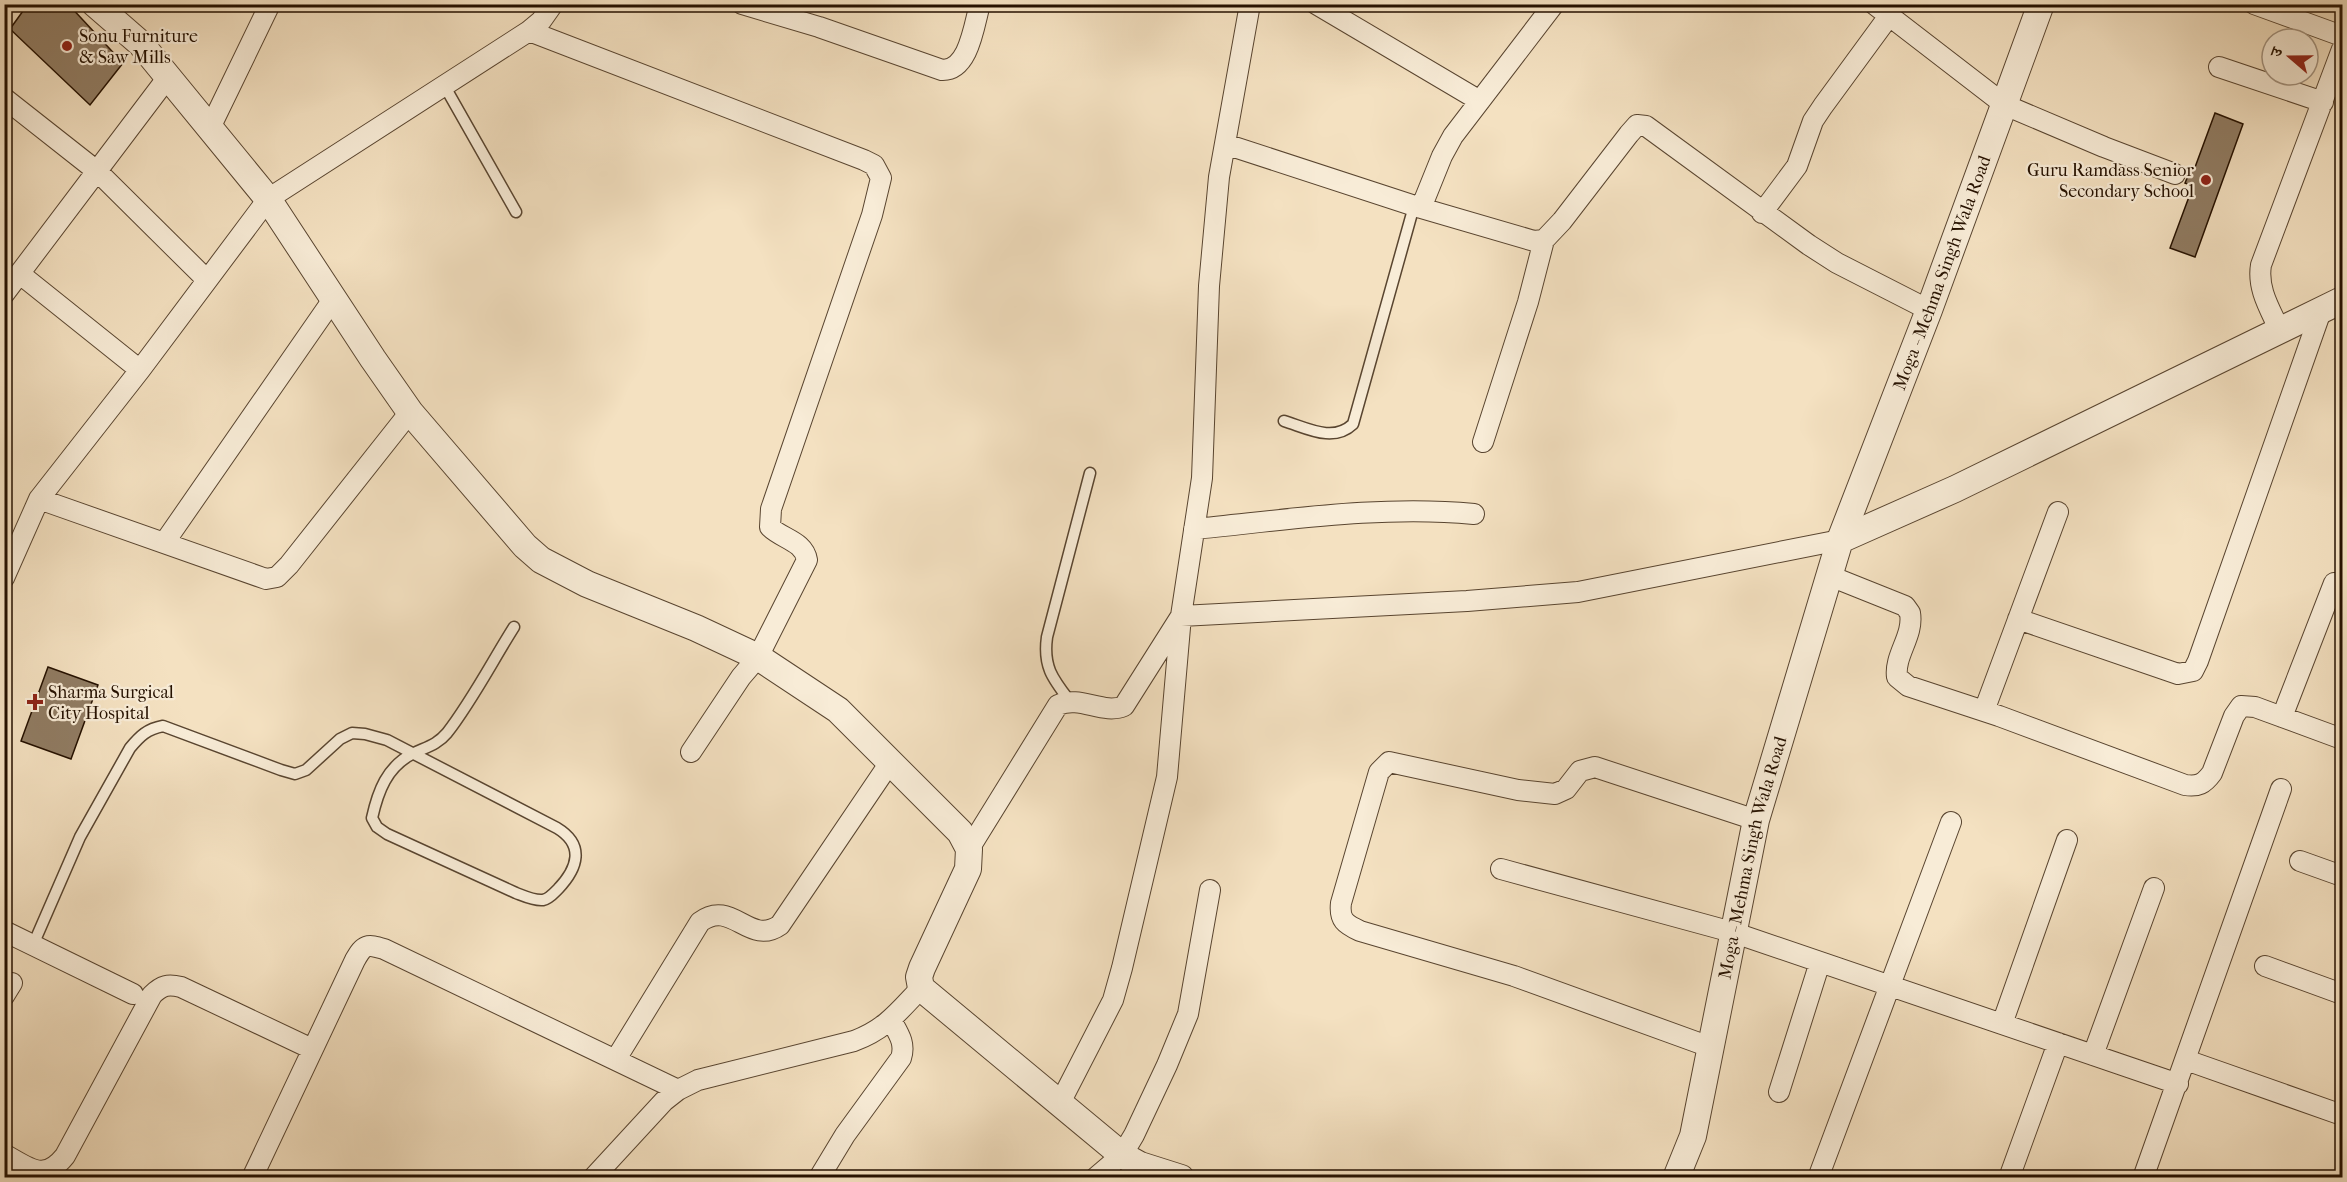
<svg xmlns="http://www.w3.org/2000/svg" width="2347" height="1182" font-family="'IM FELL French Canon','Noto Serif Devanagari',serif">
  <rect width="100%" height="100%" fill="#f4e1c1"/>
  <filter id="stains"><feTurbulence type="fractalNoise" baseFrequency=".00333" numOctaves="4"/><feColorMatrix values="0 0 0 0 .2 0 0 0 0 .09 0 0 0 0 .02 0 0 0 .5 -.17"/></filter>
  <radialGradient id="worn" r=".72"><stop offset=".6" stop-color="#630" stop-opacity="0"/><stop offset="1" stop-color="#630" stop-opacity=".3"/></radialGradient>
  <path fill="#917d64" stroke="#251100" stroke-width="1.5" d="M28,4H68L123,63L90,105L10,29Z
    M2215,113L2243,124L2195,257L2170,248L2193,186L2185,183L2191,169L2194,170Z
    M48,667L98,685L71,759L21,741Z"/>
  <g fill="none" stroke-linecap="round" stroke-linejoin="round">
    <defs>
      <path id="service" d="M444,85L516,212
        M1284,421C1307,428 1333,443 1353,424L1414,206
        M1069,700C1052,678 1043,666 1047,637L1090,473
        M33,945L80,837L130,748C140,736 147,729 163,726L281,770L295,774L306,770L340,739L352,733L365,734L387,740L557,828C585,845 578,868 558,889C554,893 549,899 543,900C534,901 524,896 516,893L387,834L377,827L372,818C378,791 387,767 412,754C426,747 437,745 447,733C472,701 493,660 514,627"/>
      <path id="minor" d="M742,4L819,27L942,70C969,71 974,25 980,4
        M1316,4L1480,101
        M1874,4L2005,105L2104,147L2175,174
        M2254,4L2342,36
        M529,31L864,160L874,165L881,178L872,215L771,509L770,527C782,539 804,541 807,560L758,657L741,677L691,752
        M2219,67L2323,102
        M4,98L98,172L207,280
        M210,128L270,4
        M1225,144L1421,208L1534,241L1544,240L1562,221L1629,134L1637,125L1646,126L1809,245L1837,263L1929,310
        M1421,208L1442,156L1453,136L1554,4
        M1762,213L1797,166L1813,121L1823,106L1889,16
        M20,274L140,370
        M4,294L168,77
        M2280,331C2270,309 2257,289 2261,265L2342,49
        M1483,442L1528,302L1544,240
        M39,499L266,579L277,577L289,565L410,412
        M1194,529C1287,520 1381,505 1474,514
        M164,543L334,298
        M1830,576L1905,606L1910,613C1914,636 1894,655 1897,677L1908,686L1999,716L2185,785C2198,787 2204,784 2212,773L2234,716L2241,706L2255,707L2342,739
        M4,578L39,499L140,370L268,199L529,31L541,21L553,4
        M2018,619L2178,674L2193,671L2198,661L2321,311
        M1984,711L2058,512
        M2282,717L2334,583
        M969,849L1058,705C1080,695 1103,715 1124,706L1181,616L1202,478L1209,286L1219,177L1250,4
        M2300,861L2342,876
        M1501,869L1732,932L2178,1084
        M4,931L133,994
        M2265,966L2342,994
        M4,996L12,983
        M2002,1024L2067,840
        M1710,1047L1514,976L1360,931C1345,924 1339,920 1341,903L1379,772L1389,762L1518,790L1555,794L1566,789L1580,771L1595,767L1756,820
        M2093,1055L2154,888
        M616,1059L700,922C732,898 749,947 780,925L891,761
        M2186,1060L2342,1115
        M1779,1092L1820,962
        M1060,1103L1113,1000L1122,968L1167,777L1181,616L1467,601L1578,592L1840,540
        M4,1154C31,1169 44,1182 65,1156L152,995C162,985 168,984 181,987L312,1049
        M252,1178L355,960C364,944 367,944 384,949L678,1090
        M593,1178L664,1101L678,1090L698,1080L854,1041C886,1029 898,1012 921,988
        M819,1178L845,1135L901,1058C906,1043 898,1033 891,1020
        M1095,1178L1122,1155L1134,1135L1167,1065L1188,1014L1210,890
        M1818,1178L1951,822
        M2009,1178L2058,1043
        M2143,1178L2281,789"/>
      <g id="tertiary">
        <path d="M95,4L141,44L268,199L373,359L410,412L525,546L541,560L587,584L696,628L758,657L838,710L960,832L969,849L968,869L922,968L919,977L921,988L1122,1155L1140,1165L1181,1178"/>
        <path id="s1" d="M1840,540L1929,310L2041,4"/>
        <path id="s2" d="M1676,1178L1693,1136L1756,820L1840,540L1955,489L2342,300"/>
      </g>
    </defs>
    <use href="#service" stroke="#594530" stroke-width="13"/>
    <use href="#minor" stroke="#594530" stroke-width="22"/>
    <use href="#tertiary" stroke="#594530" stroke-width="28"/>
    <use href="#service" stroke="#f8ecd7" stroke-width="10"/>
    <use href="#minor" stroke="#f8ecd7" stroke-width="20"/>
    <use href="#tertiary" stroke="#f8ecd7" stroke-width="26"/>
  </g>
  <g fill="#8f2418" stroke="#f8ecd7" stroke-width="2">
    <circle cx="67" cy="46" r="6"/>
    <circle cx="2206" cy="180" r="6"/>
    <path d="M32 693h6v6h6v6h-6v6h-6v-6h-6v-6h6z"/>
  </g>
  <g text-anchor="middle" stroke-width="4.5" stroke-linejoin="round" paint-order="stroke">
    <g font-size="18" fill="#251100" stroke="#f8ecd7" text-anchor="start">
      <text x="79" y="42">Sonu Furniture<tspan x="79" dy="21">&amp; Saw Mills</tspan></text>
      <text x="2194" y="176" text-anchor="end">Guru Ramdass Senior<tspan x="2194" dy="21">Secondary School</tspan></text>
      <text x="48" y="698">Sharma Surgical<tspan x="48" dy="21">City Hospital</tspan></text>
    </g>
    <g font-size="18" fill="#251100" stroke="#f8ecd7">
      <text dy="6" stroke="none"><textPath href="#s1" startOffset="286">Moga - Mehma Singh Wala Road</textPath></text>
      <text dy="6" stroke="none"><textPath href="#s2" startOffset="330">Moga - Mehma Singh Wala Road</textPath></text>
    </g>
  </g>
  <rect width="2347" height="1182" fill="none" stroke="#f4e1c1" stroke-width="24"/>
  <rect x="6" y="6" width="2335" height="1170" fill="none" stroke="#251100" stroke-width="3"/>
  <rect x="12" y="12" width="2323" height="1158" fill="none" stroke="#251100" stroke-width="1.5"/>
  <g transform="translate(2290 57) rotate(290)"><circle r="28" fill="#f8ecd7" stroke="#a49481" stroke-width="1.5"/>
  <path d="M0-4.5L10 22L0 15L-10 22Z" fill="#8f2418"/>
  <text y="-9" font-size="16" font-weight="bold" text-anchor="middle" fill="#251100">उ</text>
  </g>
  <rect width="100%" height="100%" filter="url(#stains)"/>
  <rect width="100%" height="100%" fill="url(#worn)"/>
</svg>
